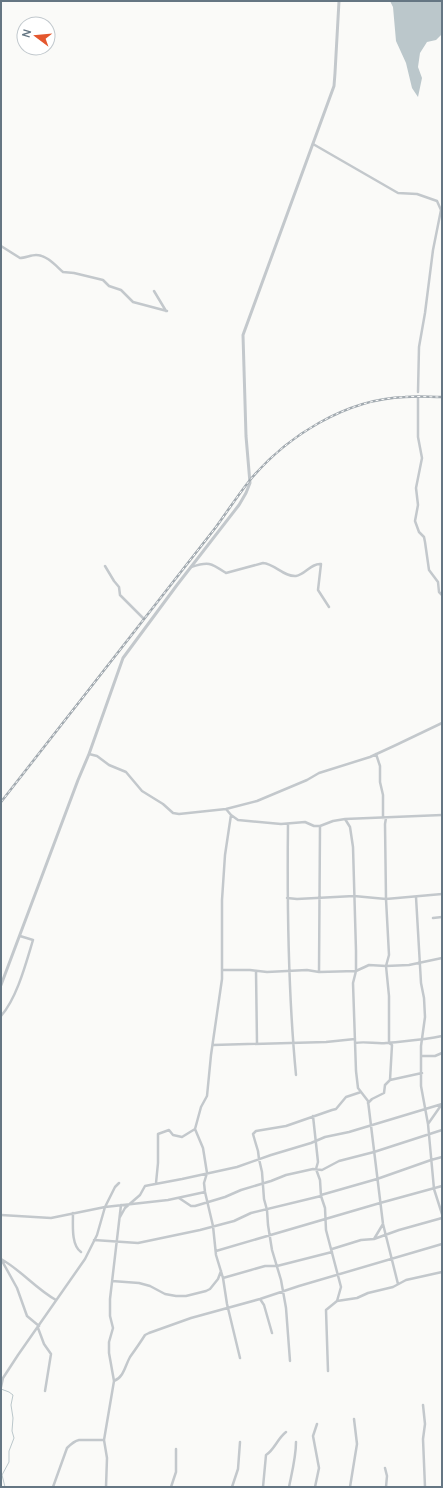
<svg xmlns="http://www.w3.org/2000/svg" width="443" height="1488" font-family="Manrope,sans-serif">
  <rect width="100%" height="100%" fill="#fafaf8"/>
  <path fill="#bbc7cb" d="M390,1H442V34L436,40L427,42L420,53L418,67L422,78L418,97L412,88L406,63L396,41L393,7Z"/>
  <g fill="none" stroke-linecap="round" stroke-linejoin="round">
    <path stroke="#bbc7cb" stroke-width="1" d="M1,1389L9,1392L13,1395L11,1405L13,1418L12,1431L14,1438L9,1451V1462L2,1475L5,1487"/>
    <path stroke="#c3c8cc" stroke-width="2.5" d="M313,144L398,193L417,194L437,201L441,210L433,250L425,313L419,347L418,392
      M1,246L20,258C25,258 31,255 36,255C47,255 56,266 63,272L74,273L103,280L109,286L121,290L133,302L167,311
      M154,291L166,311
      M418,397V437L422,458L416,488L418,505L415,521L419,532L424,537L425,542L429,570L438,582L439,592L442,595
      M105,566L114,581L119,587L120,595L143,618
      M191,567C209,561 211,563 226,573L263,563C275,564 284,577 296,576C305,575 311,563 321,564L318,590L329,607
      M89,754L97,756L109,765L126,772L142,791L163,804L173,813L179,814L226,809L257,801L307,780L319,773L370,757L396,745L442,723
      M376,754L380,766V782L383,795V818
      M226,809L231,815L238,820L281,824L305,822L314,826H320L333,821L345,819L442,815
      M231,815L225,855L222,900V979L211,1055L207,1096L201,1107L195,1129L203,1148L207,1173L204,1183L205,1192L213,1226L216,1255L223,1278L227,1304L240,1358
      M345,819L350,827L353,847L356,951V971L353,983L356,1071L358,1088L368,1101L383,1224L398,1284
      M288,824C287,908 288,992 296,1075
      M416,897L421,983L424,998L425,1017L421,1046V1086L428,1124
      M287,898L297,899L354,896L386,899L442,894
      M433,918L442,917
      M222,970H250L267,972L307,970L319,972L356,971L369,965L386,966L389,955L386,899L385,824L386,818
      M256,971L257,1043
      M319,972L320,826
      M1,1016C17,998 26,963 33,940L20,936
      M355,1043C365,1041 376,1044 386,1043C405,1041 424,1040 442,1036
      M213,1045L326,1042L355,1039
      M422,1056H435L442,1053
      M390,1080L392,1045L389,1043V996L386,966L409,965L442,958
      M368,1103L372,1099L384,1093L385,1085L390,1080L422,1073
      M442,1104L428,1124L434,1189L442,1214
      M313,1116L318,1162L316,1169L320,1180L321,1196L325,1208L326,1230L341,1287L337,1301L326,1310L328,1371
      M156,1183L158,1163V1134L169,1130L173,1135L182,1137L195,1129
      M321,1195L377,1179L431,1160L442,1157
      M179,1198L191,1206H195L225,1197L241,1190L271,1181L286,1175L313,1169L322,1170L339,1161L374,1152L442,1130
      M73,1213C73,1225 71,1245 81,1252
      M1,1215L51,1218L105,1207L168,1200L205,1192
      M120,1217L125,1208L140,1195L145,1186L150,1185L182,1179L237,1167L271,1155L311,1143L325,1137L349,1132L442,1104
      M374,1239L383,1224
      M94,1240L138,1243L200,1230L234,1221L251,1213L321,1196
      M332,1249L361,1240L374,1239L399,1230L442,1218
      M216,1251L380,1203L442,1186
      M1,1259L17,1288L27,1316L39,1326
      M1,1259C21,1270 36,1289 56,1300
      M223,1278L265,1266H277L332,1252
      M112,1281L139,1283L150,1286L165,1294L176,1296H186L206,1291L210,1289L218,1279L221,1271
      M260,1299L264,1305L272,1333
      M337,1301L357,1298L368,1293L393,1287L406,1280L442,1272
      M38,1328L44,1344L51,1354L45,1391
      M290,1361L286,1308L281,1280L272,1250L268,1225L267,1210L264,1199L262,1172L259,1159L258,1151L255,1141L253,1134L256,1131L286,1126L332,1110L336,1109L346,1097L361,1092
      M114,1381C124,1377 125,1366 130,1357C135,1350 140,1343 145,1335L149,1333L191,1318L260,1299L299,1286L442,1244
      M1,1387L3,1378L18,1355L85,1259L97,1235L105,1207L115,1187L119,1183
      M423,1405L425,1424L423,1439L425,1487
      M385,1468L387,1476L386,1487
      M53,1487L67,1448C70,1445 74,1441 79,1440H104
      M106,1487L107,1458L104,1440L114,1381L109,1353V1342L113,1328L110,1316V1299L121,1205
      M171,1487L176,1472V1449
      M232,1487L238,1469L240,1442
      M263,1487L266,1455C275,1449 277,1439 286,1432
      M289,1487C292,1472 296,1457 296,1442
      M315,1487L319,1468L313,1436L317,1424
      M350,1487L357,1444L354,1419"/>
    <path stroke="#c3c8cc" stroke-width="3" d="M1,985L78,780L89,754L123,658L177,585L239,505L246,493L250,483L246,436L243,335L334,86L335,73L339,1"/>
    <defs>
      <path id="rail" d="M1,802L216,527C227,512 238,495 250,480C287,436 346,399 405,397C417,396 430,397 442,397"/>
    </defs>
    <use href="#rail" stroke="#a2aab0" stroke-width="2.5"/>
    <use href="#rail" stroke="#fff" stroke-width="1" stroke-dasharray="3" stroke-linecap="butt"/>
  </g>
  <rect width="443" height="1488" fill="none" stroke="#657683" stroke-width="4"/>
  <g transform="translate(36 36) rotate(286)"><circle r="19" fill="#ffffff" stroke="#c1c8cd"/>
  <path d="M0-3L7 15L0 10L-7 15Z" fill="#e4572e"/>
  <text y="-6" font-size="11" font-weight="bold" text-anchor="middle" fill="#657683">N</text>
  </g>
</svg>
